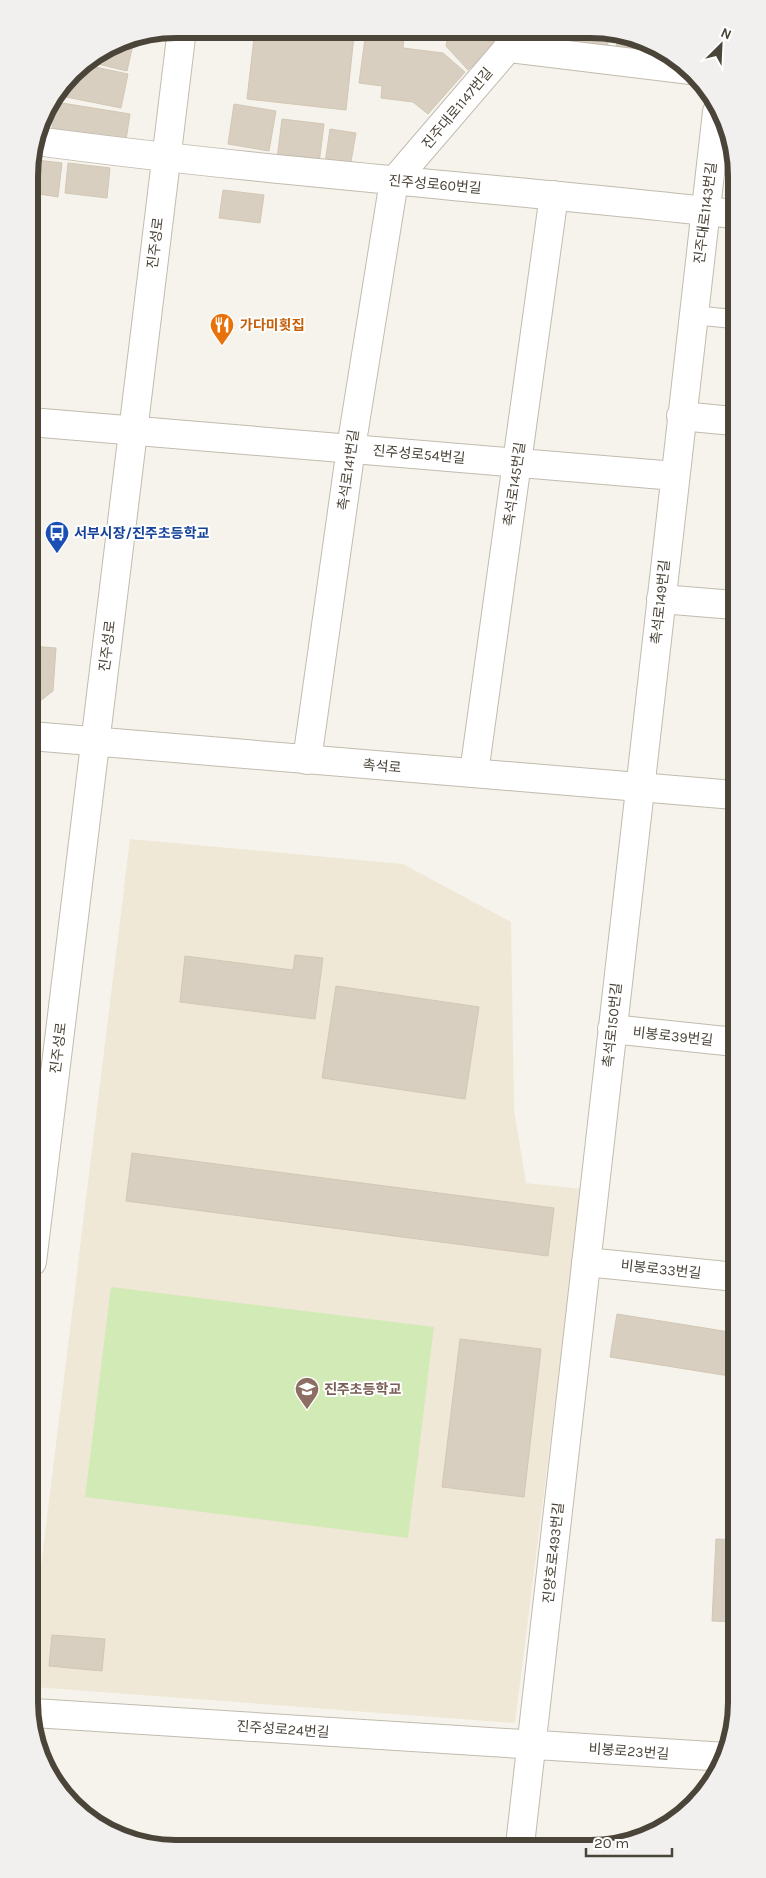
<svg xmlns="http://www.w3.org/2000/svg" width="766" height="1878" font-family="Karla,'Noto Sans KR',sans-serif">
  <rect width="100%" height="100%" fill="#f6f3ec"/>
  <path fill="#efe8d6" d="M130,839L403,864L511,922L514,1110L526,1183L582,1189L515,1723L34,1687L33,1632Z"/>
  <path fill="#d2eab5" d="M111,1287L434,1327L408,1538L85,1497Z"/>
  <path fill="#d8cfc1" stroke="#d3c7b4" d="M255,29L297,30L354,36L346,110L247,99Z
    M402,30H447L445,40Z
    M449,30L496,31L492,48L468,70L446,46Z
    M366,31L404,36L403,48L443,53L465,72L428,114L413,102L381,98L382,86L359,83Z
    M538,31H610L607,48L546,40Z
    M619,32L656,44L671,55L616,47Z
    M127,38L134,40L127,71L85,61L120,40Z
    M81,64L128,74L121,108L56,95Z
    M56,102L130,114L126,140L52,128Z
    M234,104L276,111L269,151L228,144Z
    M282,119L324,124L319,164L277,159Z
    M330,129L356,133L350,167L325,163Z
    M37,160L62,163L58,197L33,193Z
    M68,163L110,168L107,198L65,193Z
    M223,190L264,195L260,223L219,218Z
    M30,646L56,648L53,691L31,708Z
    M295,955L323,958L315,1019L180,1002L185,956L293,970Z
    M336,986L479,1007L465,1099L322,1078Z
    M132,1153L554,1208L548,1256L126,1201Z
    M617,1314L736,1333V1377L610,1357Z
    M460,1339L541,1349L524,1497L442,1487Z
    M716,1539L736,1540L737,1622L712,1621Z
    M52,1635L105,1639L102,1671L49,1666Z"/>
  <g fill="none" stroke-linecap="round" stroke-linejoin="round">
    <defs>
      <path id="service" d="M693,315L733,319"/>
      <path id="minor" d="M508,48L691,70
        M36,141C267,172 500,188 733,214
        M681,416L733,421
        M30,422L675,476
        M661,599L734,605
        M307,760L351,448L394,181L508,48L510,31
        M474,773L554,195
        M612,1029L735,1042
        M586,1262L736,1277
        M34,1713L726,1757
        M520,1845L717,112"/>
      <path id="tertiary" d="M31,736L734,795
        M32,1262L182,29"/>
    </defs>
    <use href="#service" stroke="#c2bbae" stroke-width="20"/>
    <use href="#minor" stroke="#c2bbae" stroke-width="30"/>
    <use href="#tertiary" stroke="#c2bbae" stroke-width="30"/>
    <use href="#service" stroke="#fff" stroke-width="18"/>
    <use href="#minor" stroke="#fff" stroke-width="28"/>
    <use href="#tertiary" stroke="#fff" stroke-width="28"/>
  </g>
  <defs>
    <symbol id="restaurant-pin" viewBox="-11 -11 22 30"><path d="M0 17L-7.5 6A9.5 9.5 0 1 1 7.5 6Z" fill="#e8710a" stroke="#fff"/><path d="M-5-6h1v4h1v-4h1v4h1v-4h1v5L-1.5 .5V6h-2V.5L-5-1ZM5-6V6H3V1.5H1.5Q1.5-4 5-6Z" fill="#fff"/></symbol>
    <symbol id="bus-pin" viewBox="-11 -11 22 30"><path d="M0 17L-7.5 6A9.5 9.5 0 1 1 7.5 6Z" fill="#1a4fb4" stroke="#fff"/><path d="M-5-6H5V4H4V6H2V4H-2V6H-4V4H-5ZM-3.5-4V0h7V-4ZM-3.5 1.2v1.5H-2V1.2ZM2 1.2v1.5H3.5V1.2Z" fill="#fff"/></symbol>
    <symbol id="school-pin" viewBox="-11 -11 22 30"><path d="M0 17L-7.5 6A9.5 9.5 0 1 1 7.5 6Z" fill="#8d6e63" stroke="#fff"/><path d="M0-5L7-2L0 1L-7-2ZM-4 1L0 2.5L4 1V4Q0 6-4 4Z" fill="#fff"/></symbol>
  </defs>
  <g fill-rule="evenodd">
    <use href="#restaurant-pin" x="208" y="311" width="28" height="38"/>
    <use href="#bus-pin" x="43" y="519" width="28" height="38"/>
    <use href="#school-pin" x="293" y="1375" width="28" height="38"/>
  </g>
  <g text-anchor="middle" stroke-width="4" stroke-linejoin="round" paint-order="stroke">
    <g font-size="14" fill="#4b4439" stroke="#fff">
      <text transform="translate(457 108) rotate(-50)" y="5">진주대로1147번길</text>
      <text transform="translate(435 184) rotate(5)" y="5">진주성로60번길</text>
      <text transform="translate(705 213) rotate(-83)" y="5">진주대로1143번길</text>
      <text transform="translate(155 243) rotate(-83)" y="5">진주성로</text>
      <text transform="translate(419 454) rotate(5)" y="5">진주성로54번길</text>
      <text transform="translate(348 470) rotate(-82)" y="5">촉석로141번길</text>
      <text transform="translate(514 484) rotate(-82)" y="5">촉석로145번길</text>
      <text transform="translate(660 602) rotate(-84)" y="5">촉석로149번길</text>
      <text transform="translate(107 646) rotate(-83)" y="5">진주성로</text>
      <text transform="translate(382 766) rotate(5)" y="5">촉석로</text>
      <text transform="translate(612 1025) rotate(-84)" y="5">촉석로150번길</text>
      <text transform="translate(673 1036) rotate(6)" y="5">비봉로39번길</text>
      <text transform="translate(58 1048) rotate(-83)" y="5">진주성로</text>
      <text transform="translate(661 1269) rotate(6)" y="5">비봉로33번길</text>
      <text transform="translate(553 1553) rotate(-84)" y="5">진양호로493번길</text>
      <text transform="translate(283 1729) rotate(4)" y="5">진주성로24번길</text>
      <text transform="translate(629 1751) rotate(4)" y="5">비봉로23번길</text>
    </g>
    <g font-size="14" font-weight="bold" fill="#c56008" stroke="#fff" text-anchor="start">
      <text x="240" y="330">가다미횟집</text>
    </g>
    <g font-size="14" font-weight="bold" fill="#164399" stroke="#fff" text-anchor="start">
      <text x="74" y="538">서부시장/진주초등학교</text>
    </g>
    <g font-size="14" font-weight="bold" fill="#785e54" stroke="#fff" text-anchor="start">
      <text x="324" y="1394">진주초등학교</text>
    </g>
  </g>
  <path d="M0 0H766V1878H0ZM176 38H590A138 138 0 0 1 728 176V1702A138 138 0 0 1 590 1840H176A138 138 0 0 1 38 1702V176A138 138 0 0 1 176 38Z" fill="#f1f0ef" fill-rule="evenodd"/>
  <path fill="none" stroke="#4b4439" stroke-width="6" d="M176 38H590A138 138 0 0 1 728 176V1702A138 138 0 0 1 590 1840H176A138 138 0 0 1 38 1702V176A138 138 0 0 1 176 38Z"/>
  <g transform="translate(721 45) rotate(24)" stroke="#ffffff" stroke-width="4" paint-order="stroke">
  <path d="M0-4L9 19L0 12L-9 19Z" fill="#4b4439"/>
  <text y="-8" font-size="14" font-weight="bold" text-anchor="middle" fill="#4b4439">N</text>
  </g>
  <path d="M586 1848v8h86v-8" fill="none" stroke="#4b4439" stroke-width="2.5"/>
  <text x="594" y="1848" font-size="15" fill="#4b4439" stroke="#ffffff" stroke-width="4" paint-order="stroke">20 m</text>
</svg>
